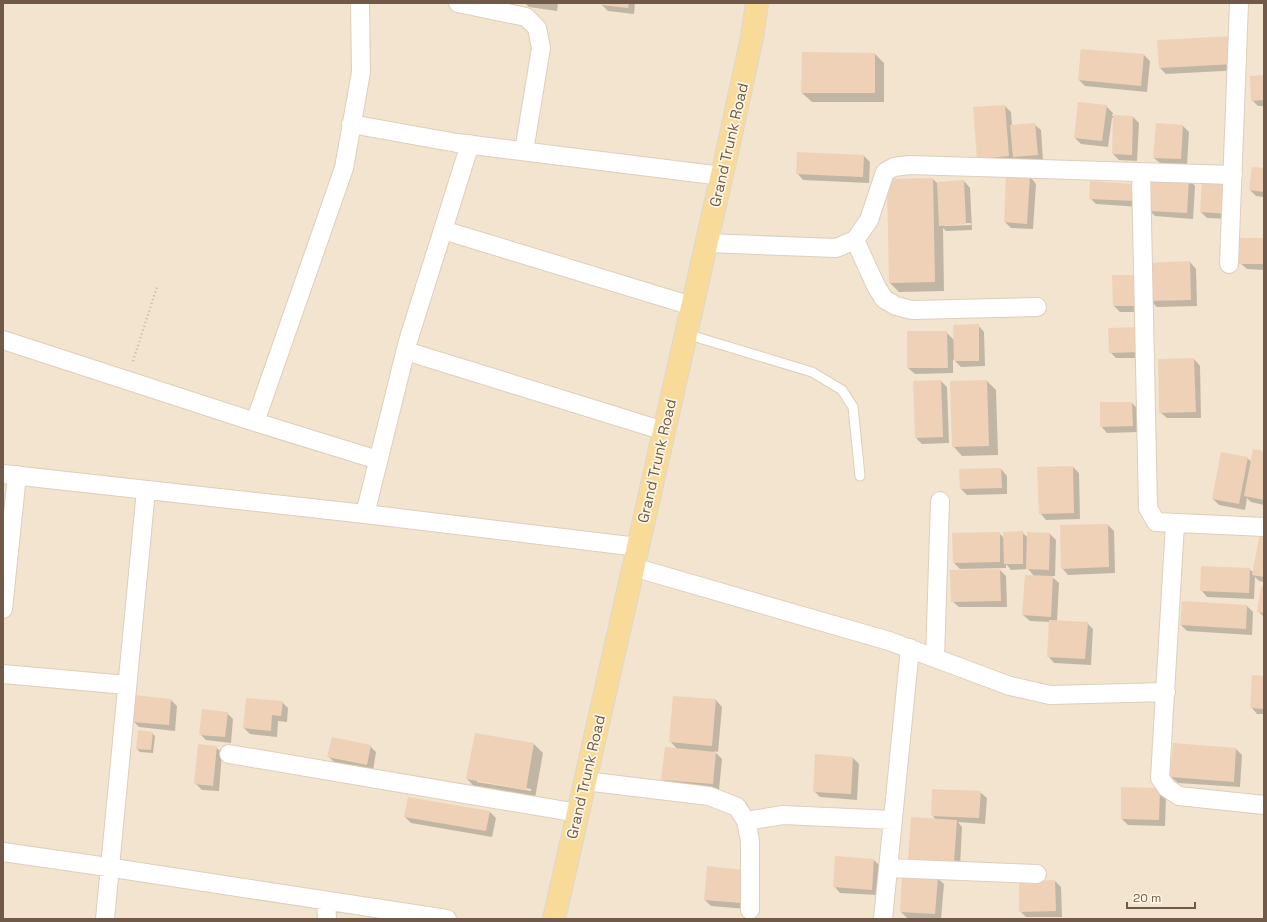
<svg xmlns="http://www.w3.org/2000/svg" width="1267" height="922" font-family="'Space Grotesk',sans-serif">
  <rect width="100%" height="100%" fill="#fbf2df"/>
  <path fill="#f2e4ce" d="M3,3H1264V919H3Z"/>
  <path fill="#0003" fill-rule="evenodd" d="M525,3H558L557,11L529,7Z
    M602,3H635L634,14L608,11L602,5Z
    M1234,37L1242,70L1166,74L1160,68Z
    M1081,50L1144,55L1150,61L1147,92L1085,86L1079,80Z
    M875,54L884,63V102H812L802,93Z
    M1264,76V106H1258L1252,100Z
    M1005,106L1011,112L1012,126L1034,124L1041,130L1043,161L1020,163L1014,157L1015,162L978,158Z
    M1106,106L1113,113L1112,116L1133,117L1139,123L1137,161L1119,160L1113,154V118H1112L1108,147L1081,144L1075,138Z
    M1157,124L1183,126L1189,132L1187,165L1161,164L1154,158Z
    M798,153L864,156L870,162L869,183L803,180L797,173Z
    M1264,169V197L1256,196L1250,190Z
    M1030,177L1036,184L1033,229L1011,228L1005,222Z
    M933,179L938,184L964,181L970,188L972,230L946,231L943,228L944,291L899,292L890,283L888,180ZM971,223V225L944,226V224Z
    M1189,179L1195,186L1193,219L1155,216L1149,210Z
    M1230,181L1234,219L1207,218L1201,212Z
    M1134,185L1140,207L1096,204L1090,198Z
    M1264,239V270L1247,269L1240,263Z
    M1190,262L1196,269L1197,306L1157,307L1150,300Z
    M1140,276L1147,312H1120L1114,306Z
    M978,325L984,332L985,366L961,367L953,359V373L915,374L908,368V332H946L954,340Z
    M1109,329L1147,358H1116L1110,352Z
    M1194,359L1200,366L1201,418H1167L1160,412Z
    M941,381L947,387L949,443L922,444L916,438Z
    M987,381L996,390L998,455L962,456L953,446Z
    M1132,403L1138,409L1139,432L1107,433L1101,426Z
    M1264,452V505L1251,502L1247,498L1245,510L1219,505L1213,499L1247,458L1252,462Z
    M1073,467L1079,473L1080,519L1046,520L1040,513Z
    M1001,469L1007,476V494L967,495L961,489Z
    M1108,525L1114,531L1115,573L1068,575L1062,568L1061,526Z
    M1022,532L1028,538V533L1050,534L1056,540L1055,576H1051L1059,583L1057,621L1087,623L1093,629L1091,665L1054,663L1048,656L1050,622L1030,621L1023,615L1034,576L1028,569L1011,570L1006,564V568L960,569L954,563L999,533L1005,539Z
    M1264,535V582L1259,581L1255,577L1254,599L1207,597L1201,590L1249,569L1253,572Z
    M1000,570L1006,576L1007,607H959L952,601Z
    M1264,588V617L1258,611Z
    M1247,606L1253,612L1252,635L1187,631L1181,625Z
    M1264,677V714H1257L1251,707Z
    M171,700L177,706L175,731L139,727L133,721Z
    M716,700L722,707L718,752L714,751L722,759L719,790L669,785L662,779L678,750L670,741Z
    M282,702L288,708L287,722L278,721L277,737L250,734L244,728Z
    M227,713L233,719L231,743L206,740L200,734Z
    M152,733L155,736L153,753L140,752L137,749Z
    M534,744L543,753L535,798L477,789L467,779ZM477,780L531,789V791L477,782Z
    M370,746L376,752L373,771L335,763L328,756Z
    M216,747L222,753L219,791L202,790L195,783Z
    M1236,749L1242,755L1240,787L1178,783L1171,777Z
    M816,755L853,758L859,764L857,800L820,797L814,791Z
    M1122,788L1159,789L1166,795L1165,826L1128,825L1122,819Z
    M980,792L987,798L985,824L958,822L962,827L960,868L915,865L909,859L936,820L932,815Z
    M490,812L496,818L492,837L411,823L405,817Z
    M874,860L880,866L878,895L840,893L834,886Z
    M744,871L747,909L711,906L705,900Z
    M937,878L944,884L941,919L907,918L901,912Z
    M1055,881L1061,887L1062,917H1026L1020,911V882Z"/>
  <path fill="#efd1b8" d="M601,3H629L628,8L601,5Z
    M1235,36L1236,64L1159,68L1157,40Z
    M1081,49L1144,54L1141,86L1078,80Z
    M802,52L875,53V93H801Z
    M1264,75V100L1251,101L1250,76Z
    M1078,102L1107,105L1102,141L1074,138Z
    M1005,105L1009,156L977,159L973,107Z
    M1113,115L1133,116L1132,155L1112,154Z
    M1035,123L1038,155L1013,157L1010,125Z
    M1156,123L1183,125L1181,159L1153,158Z
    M797,152L864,155L863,177L796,174Z
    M1252,167L1264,168V192L1249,190Z
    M1006,175L1030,176L1027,224L1004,222Z
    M1150,176L1189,178L1187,213L1148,211Z
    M933,178L935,282L889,283L887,179Z
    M1202,178L1230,180L1228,214L1200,212Z
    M964,180L966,224L939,226L937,182Z
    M1090,181L1135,184L1134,201L1089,199Z
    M1239,238H1264V264H1239Z
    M1190,261L1191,300L1149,301L1148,263Z
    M1112,275H1141V306H1113Z
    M979,324V361H954L953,325Z
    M1140,327L1141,352L1109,353L1108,328Z
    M907,331H947L948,368H907Z
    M1194,358L1196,412L1159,413L1158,359Z
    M941,380L943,437L915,438L913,381Z
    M987,380L989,446L952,447L950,381Z
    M1100,402H1132L1133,426L1100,427Z
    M1253,449L1264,451V500L1244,496Z
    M1221,452L1248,457L1239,504L1212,499Z
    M1073,466L1074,513L1039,514L1037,467Z
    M1001,468L1002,488L960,489L959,469Z
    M1108,524L1109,567L1061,569L1060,525Z
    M1023,531V564H1004L1003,532Z
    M1000,532V562L953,563L952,533Z
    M1027,532L1050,533L1049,570L1026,569Z
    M1260,533L1264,534V577L1252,575Z
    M1201,566L1250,568L1249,593L1200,591Z
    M1000,569L1001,601L951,602L950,570Z
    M1025,575L1053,576L1051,617L1022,615Z
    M1261,587H1264V613L1257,612Z
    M1182,601L1247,605L1246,629L1180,625Z
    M1049,620L1088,622L1085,659L1047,657Z
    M1252,675L1264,676V709L1250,708Z
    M134,695L171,699L169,725L132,722Z
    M673,696L716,699L712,746L669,742Z
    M246,698L283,701L281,716L272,715L271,731L243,728Z
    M202,709L228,712L225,737L199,735Z
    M138,730L153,732L151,750L136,749Z
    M475,733L534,743L526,790L466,779Z
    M332,737L371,745L367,765L327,757Z
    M1173,743L1236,748L1234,782L1170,777Z
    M198,744L217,746L213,786L194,784Z
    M665,747L716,752L713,784L661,780Z
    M815,754L853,757L851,794L813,792Z
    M1121,787L1160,788L1159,820L1121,819Z
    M932,789L981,791L979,818L931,816Z
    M408,797L490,811L486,831L404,817Z
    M911,817L957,820L954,862L908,859Z
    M835,856L874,859L872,890L833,887Z
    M707,866L744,870L741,903L704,900Z
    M902,875L938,877L935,914L900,912Z
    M1055,880L1056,911L1019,912V881Z"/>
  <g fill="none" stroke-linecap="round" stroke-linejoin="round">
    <defs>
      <path id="service" d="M686,334L812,372L842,390L853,407L860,476"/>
      <path id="minor" d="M458,3L526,17L537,28L541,48L524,151
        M351,124L457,143L722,176
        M1141,173L1148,508L1156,522L1264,527
        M443,230L692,306
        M855,240L876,286L884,299L896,306L912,310L1037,307
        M707,243L836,248L855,240L869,220L885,172L894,167L909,165L1233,175
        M1229,264L1239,3
        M3,340L255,422L378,460
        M406,351L664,431
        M255,422L344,168L361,72L360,3
        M3,474L365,514L638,547
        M365,514L408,341L470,144
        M1175,524L1160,778L1167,788L1179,796L1264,805
        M633,567L889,641L1010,686L1050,695L1166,692
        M3,609L17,475
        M935,658L940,501
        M3,674L127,685
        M229,754L578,813
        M585,781L709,796L737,807L746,821L750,841V910
        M746,821L783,815L893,820
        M3,852L87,864L447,919
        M888,868L1037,874
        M326,901L327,919
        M105,919L146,490
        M883,919L910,648"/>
      <path id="primary" d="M554,919L730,139L752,37L757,3"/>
    </defs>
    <use href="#service" stroke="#decebc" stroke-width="11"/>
    <use href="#minor" stroke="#decebc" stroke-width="20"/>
    <use href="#primary" stroke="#ddd7d3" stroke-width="24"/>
    <path stroke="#d3b59c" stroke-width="2.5" stroke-dasharray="1 3" stroke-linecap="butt" d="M133,361L157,287"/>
    <use href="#service" stroke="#fff" stroke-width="9"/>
    <use href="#minor" stroke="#fff" stroke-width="18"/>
    <use href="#primary" stroke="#f8db99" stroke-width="22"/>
  </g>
  <g text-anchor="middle" stroke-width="3.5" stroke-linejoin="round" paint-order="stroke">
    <g font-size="15" fill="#705948" stroke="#fef6e5">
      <text transform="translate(729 145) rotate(-77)" y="5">Grand Trunk Road</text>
      <text transform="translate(657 461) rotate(-77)" y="5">Grand Trunk Road</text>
      <text transform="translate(586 777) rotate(-77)" y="5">Grand Trunk Road</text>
    </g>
  </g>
  <rect width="1267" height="922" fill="none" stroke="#705948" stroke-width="8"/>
  <path d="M1127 902v6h68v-6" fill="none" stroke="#705948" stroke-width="2"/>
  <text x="1133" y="902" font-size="12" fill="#705948" stroke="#fef6e5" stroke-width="3" paint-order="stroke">20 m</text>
</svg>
